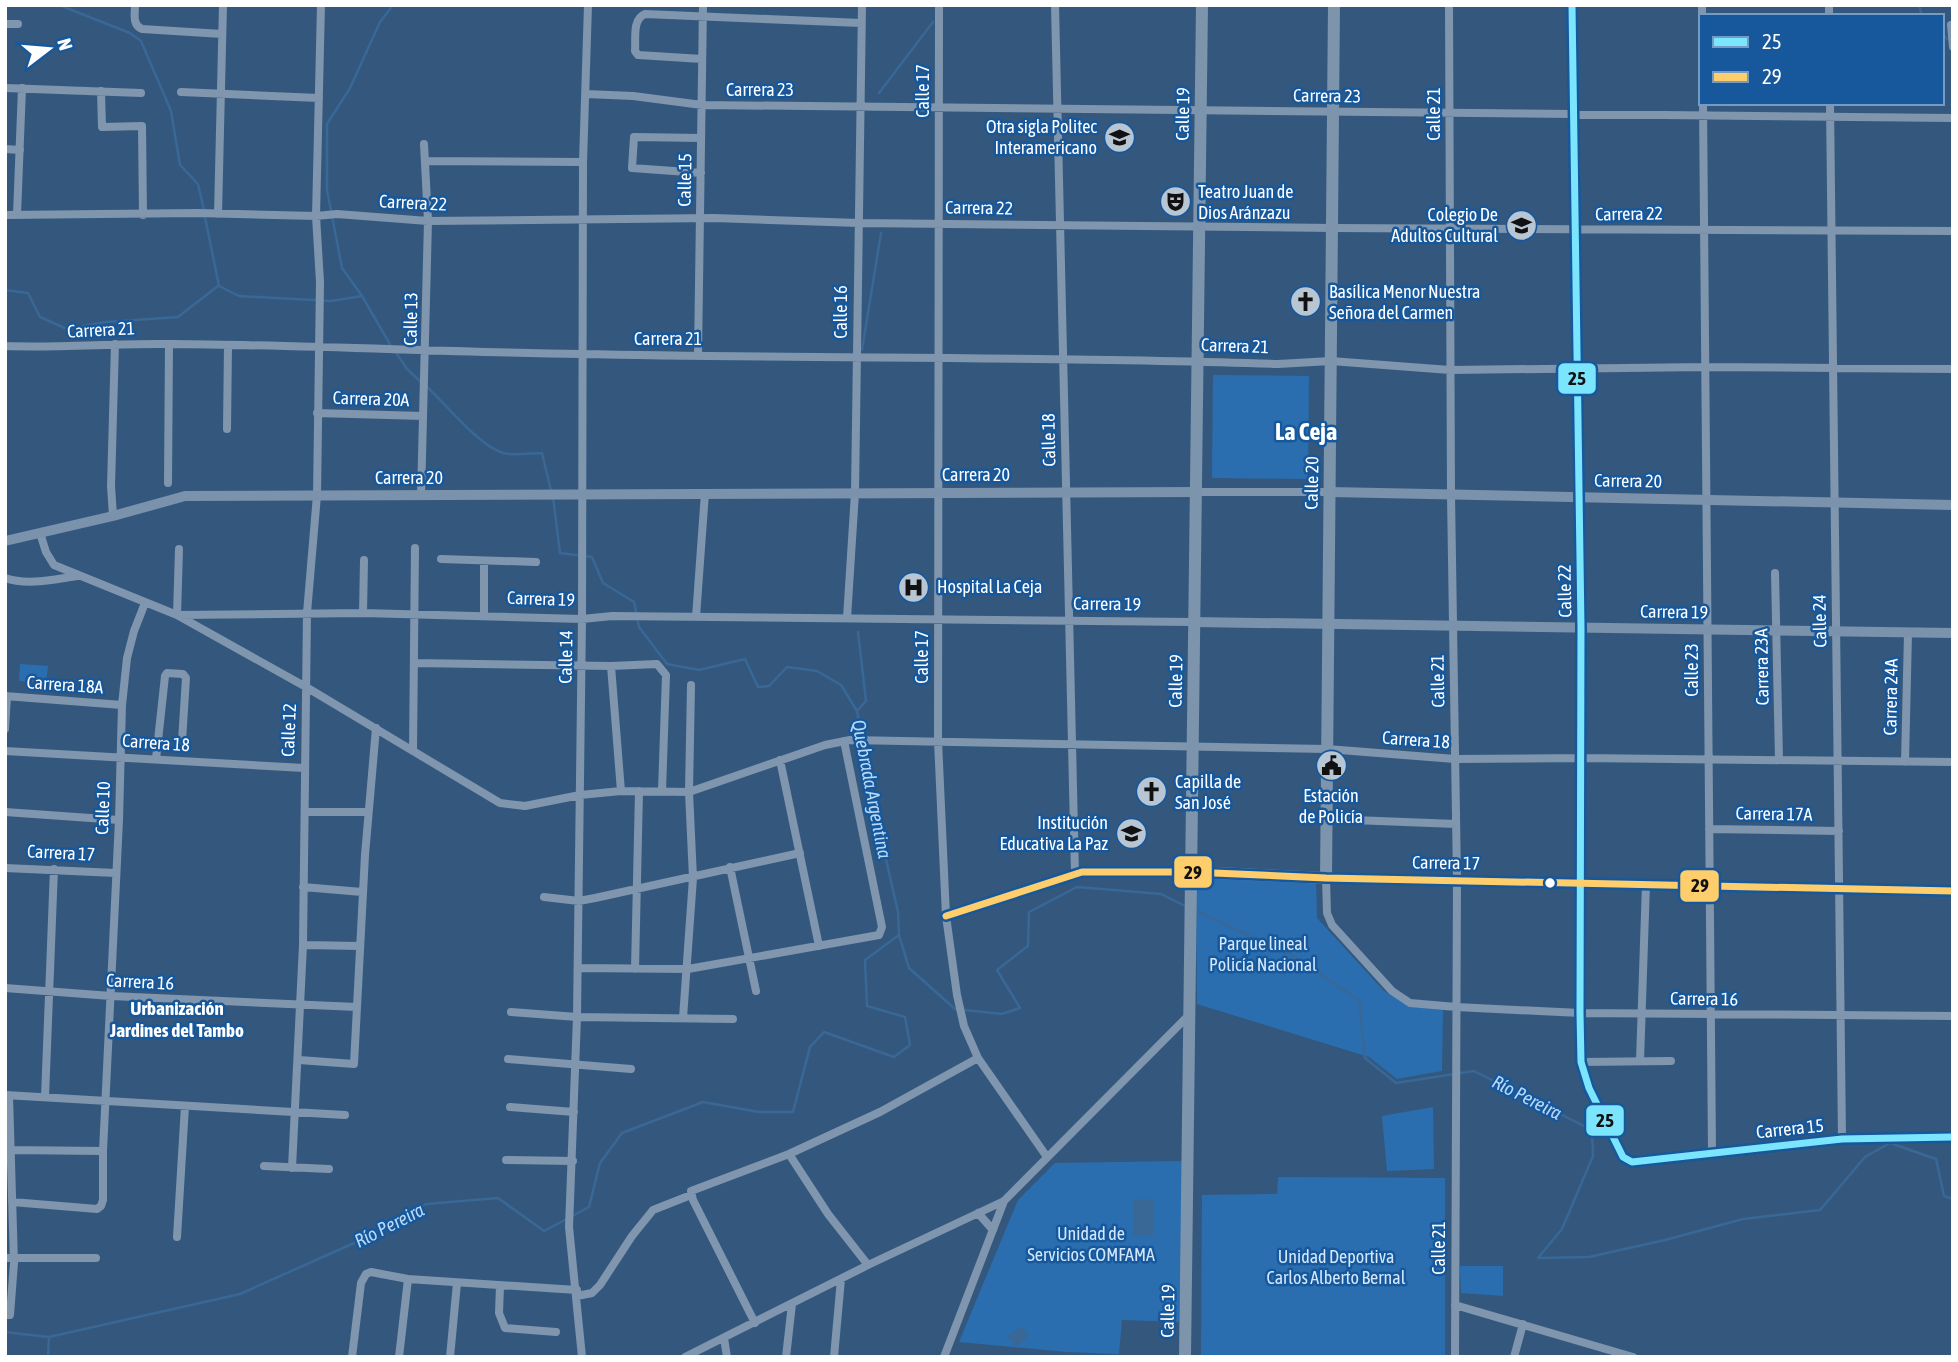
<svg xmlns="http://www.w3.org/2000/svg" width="1958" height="1362" font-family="'Asap Condensed',sans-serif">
  <rect width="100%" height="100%" fill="#34587d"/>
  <path fill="#2a6eb0" d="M1213,375L1309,376L1308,479L1212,478Z
    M20,664L48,666L46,683L19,681Z
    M1196,875L1316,881L1317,918L1384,991L1409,1006L1443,1010L1442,1071L1397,1079L1369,1057L1197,1004Z
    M1433,1107L1434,1169L1387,1171L1382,1116Z
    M1183,1161L1179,1322L1122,1320L1119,1354L1067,1352L959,1342L1018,1200L1055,1163Z
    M1278,1177L1445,1178V1357H1201L1202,1195L1277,1194Z
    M1460,1266H1503V1296L1461,1293Z"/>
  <path fill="#396796" d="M1133,1199H1154L1153,1236L1133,1235Z
    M1022,1326L1029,1335L1016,1348L1008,1336Z"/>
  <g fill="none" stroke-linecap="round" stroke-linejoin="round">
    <path stroke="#396796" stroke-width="2.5" d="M59,5L130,33L141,41L171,111L180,165L198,184L204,210
      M1919,5L1922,16
      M1942,34L1950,41
      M879,93L933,22
      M205,217L219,286
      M219,286L239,296L331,301L362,296
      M5,290L28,293L40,317L67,329L106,322L178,317L218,286
      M391,346L362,296L342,268L327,190V124L350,88L380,22L393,5
      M862,350L881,233
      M395,351L407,369L422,383
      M427,387C447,405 478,445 503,453C513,456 531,453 542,453L551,491
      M553,497L560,553L592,557L603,583L634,602L639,627L667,664L699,670L745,659L758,687L769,686L787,667L817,671L841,685L857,711L871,787L882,829L885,855L898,912L899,935
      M857,711L866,701L858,632
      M1194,910L1293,956L1359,1000L1365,1058L1396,1083L1474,1071L1592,1130L1593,1156L1562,1229L1538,1258L1589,1257L1665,1240L1743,1219L1820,1210L1865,1157L1890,1143L1936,1159L1944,1196L1953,1199
      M5,1332L49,1337
      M48,1357L49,1337L240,1294L363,1239L426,1204L498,1198L544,1231L589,1207L600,1163L622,1133L703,1102L759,1112H793L810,1047L824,1032L894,1057L910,1045L905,1017L867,1006L865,960L899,935L909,968L955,1009L1002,1014L1020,1008L997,970L1028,946L1029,912L1077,887L1161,894L1185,906"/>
    <path stroke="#7f96ae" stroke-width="8" d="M135,5C135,14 132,25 142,29L222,34
      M939,5L938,741L946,916L957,995L964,1026L978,1058L1047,1157
      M1055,5L1075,874
      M1449,5L1451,495L1457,880L1455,1357
      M1572,5L1581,628L1580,1013L1581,1062L1589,1088L1623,1157L1632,1162L1842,1139L1953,1137
      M1702,5V16
      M1829,5V16
      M5,24H18
      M1951,25L1953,47
      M702,59L638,55L635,51C636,39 632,19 645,14L861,23
      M5,88L141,93
      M101,91L102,127L142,126L143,215
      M181,92L319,98
      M586,94L633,96L702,105L1953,118
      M1703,103L1712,1153
      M1830,103L1842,1139
      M5,149L20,150
      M425,161L583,162L582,619L577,1017L569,1227L582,1357
      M583,162L588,5
      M701,173L632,168L634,137L701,138
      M218,214L223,5
      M5,215L198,213L316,216L337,214L428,221L714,218L859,223L1332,228L1953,231
      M17,215L22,88
      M5,346C61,348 116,343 171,344C308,345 444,352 581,354C813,359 1046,356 1278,364L1331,361L1450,370L1705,367L1953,369
      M698,354L703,5
      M317,413L423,416
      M227,429L228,345
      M168,483L169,344
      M1196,492H1330
      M421,496L428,221L424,144
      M113,516L111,486L115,344
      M40,533L46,552L54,565L177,615L363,613L582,619L612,616L1194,622
      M441,559L536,562
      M1775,573L1779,760
      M5,578C28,586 55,579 78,576
      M363,613L364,560
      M177,615L306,687L500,803L525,806L580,795L621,791L689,792L825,745L850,740L1327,749L1455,759L1581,758L1953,762
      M177,615L179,549
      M484,615V561
      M696,617L705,493
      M847,618L855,493L862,5
      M414,663L611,666L657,664L666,675L662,791
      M611,666L621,791
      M5,696L122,705
      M5,729L7,696
      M5,751L304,768
      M413,751L415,548
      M156,759L165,676L167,673L183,674L186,678L182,741
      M780,760L819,946
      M1905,762L1908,633
      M5,812L119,820
      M305,812H367
      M1327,819L1456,824
      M1709,829L1839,831
      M730,867L756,991
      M5,868L116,873
      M303,887L362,892
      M1953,891L1326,878L1327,913L1332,925L1392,991L1410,1003L1456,1007L1580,1013L1953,1016
      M544,897L579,901L595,898L800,853
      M946,916L1082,872H1191
      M303,945L360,946
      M578,968L688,969L879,935L882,927L844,741
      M635,969L639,791
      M5,988L111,996L357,1007
      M511,1012L577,1017L733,1019
      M683,1018L693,878L689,792L691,685
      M508,1059L631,1069
      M299,1060L354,1064L365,855L376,728
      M1640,1061L1646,884
      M1581,1062L1671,1061
      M5,1095L345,1115
      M45,1097L54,869
      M510,1107L574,1112
      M10,1150L103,1151
      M789,1154L828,1214L868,1265
      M506,1160L573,1161
      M264,1166L329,1169
      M292,1168L303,945L307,613L317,495L320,282L316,216L321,5
      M12,1202L97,1209L101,1206L103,1200V1151L119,820L122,705L127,658L134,631L145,603
      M978,1213L993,1230
      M177,1237L185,1106
      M5,1258H96
      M500,1286L499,1313L505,1328L556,1332
      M577,1296L592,1293L600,1285L632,1236L653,1210L691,1195
      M1455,1305L1633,1357
      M5,1315H10L14,1263L9,1095
      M755,1323L693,1200L691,1191L789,1154L880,1112L978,1058
      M724,1338L727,1357
      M352,1357L361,1283L366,1274L371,1272L408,1279L577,1290
      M399,1357L408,1279
      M450,1357L457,1283
      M685,1357L868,1265L1004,1201L1189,1015
      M786,1357L792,1304
      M834,1357L841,1279
      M944,1357L1004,1201
      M1514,1357L1523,1324"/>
    <path stroke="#7a92ab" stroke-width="10" d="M1330,492L1953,505
      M5,541L113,516L185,496L1196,492
      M1194,622L1953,633"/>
    <path stroke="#7c94ac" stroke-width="12" d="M1191,872L1326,878L1334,5
      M1185,1357L1202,5"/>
    <defs>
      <path id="bus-1" d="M1572,5L1581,628L1580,1013L1581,1062L1589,1088L1623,1157L1632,1162L1842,1139L1953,1137"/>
      <path id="bus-2" d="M946,916L1082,872H1191L1326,878L1953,891"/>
    </defs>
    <use href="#bus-1" stroke="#16589b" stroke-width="12"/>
    <use href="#bus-2" stroke="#16589b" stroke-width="12"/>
    <use href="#bus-1" stroke="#7ae5fd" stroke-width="7"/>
    <use href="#bus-2" stroke="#fece6d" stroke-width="7"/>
  </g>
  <defs>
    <symbol id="school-disc" viewBox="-11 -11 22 22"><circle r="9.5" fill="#b8c5d2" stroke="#16589b"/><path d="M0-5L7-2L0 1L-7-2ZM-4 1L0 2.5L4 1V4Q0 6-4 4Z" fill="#111"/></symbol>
    <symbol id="theatre-disc" viewBox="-11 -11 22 22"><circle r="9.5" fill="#b8c5d2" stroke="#16589b"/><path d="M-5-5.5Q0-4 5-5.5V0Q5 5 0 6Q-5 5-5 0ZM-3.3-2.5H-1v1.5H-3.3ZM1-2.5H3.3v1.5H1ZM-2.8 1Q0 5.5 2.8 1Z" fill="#111"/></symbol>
    <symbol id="church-disc" viewBox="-11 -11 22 22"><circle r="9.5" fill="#b8c5d2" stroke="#16589b"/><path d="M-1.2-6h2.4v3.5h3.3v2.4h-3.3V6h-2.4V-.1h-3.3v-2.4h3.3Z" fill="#111"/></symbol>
    <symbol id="hospital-disc" viewBox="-11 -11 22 22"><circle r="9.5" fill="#b8c5d2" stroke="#16589b"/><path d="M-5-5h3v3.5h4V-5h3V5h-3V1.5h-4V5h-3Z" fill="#111"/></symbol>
    <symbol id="civic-disc" viewBox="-11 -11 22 22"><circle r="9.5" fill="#b8c5d2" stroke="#16589b"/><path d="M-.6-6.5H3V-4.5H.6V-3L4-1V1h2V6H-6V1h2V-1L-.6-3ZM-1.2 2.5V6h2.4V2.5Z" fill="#111"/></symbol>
  </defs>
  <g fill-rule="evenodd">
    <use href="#school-disc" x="1102" y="120" width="35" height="35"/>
    <use href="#theatre-disc" x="1158" y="184" width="35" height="35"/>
    <use href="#school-disc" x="1504" y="208" width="35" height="35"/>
    <use href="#church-disc" x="1288" y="284" width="35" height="35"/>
    <use href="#hospital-disc" x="896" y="570" width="35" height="35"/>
    <use href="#civic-disc" x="1314" y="748" width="35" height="35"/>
    <use href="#church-disc" x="1134" y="774" width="35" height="35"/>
    <use href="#school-disc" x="1114" y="816" width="35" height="35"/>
  </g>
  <circle fill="#fff" stroke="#16589b" stroke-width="2.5" cx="1550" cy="883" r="6"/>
  <g text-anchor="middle" stroke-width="5" stroke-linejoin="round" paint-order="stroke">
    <g font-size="18" fill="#fff" stroke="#16589b">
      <text x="760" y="96">Carrera 23</text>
      <text transform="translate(923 91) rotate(-90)" y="6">Calle 17</text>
      <text transform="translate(1327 96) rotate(1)" y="6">Carrera 23</text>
      <text transform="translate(1183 114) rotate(-89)" y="6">Calle 19</text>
      <text transform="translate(1434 114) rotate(-90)" y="6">Calle 21</text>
      <text transform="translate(685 180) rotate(-89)" y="6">Calle 15</text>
      <text transform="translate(413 203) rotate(3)" y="6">Carrera 22</text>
      <text transform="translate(979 208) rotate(1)" y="6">Carrera 22</text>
      <text transform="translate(1629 214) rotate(-1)" y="6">Carrera 22</text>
      <text transform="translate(841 312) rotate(-90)" y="6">Calle 16</text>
      <text transform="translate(411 319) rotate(-89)" y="6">Calle 13</text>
      <text transform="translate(101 330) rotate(-3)" y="6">Carrera 21</text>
      <text x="668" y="345">Carrera 21</text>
      <text transform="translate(1235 346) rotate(2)" y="6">Carrera 21</text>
      <text transform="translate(371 399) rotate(2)" y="6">Carrera 20A</text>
      <text transform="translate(1049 440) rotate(-91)" y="6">Calle 18</text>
      <text x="976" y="481">Carrera 20</text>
      <text x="409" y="484">Carrera 20</text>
      <text transform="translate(1628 481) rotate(1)" y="6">Carrera 20</text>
      <text transform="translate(1312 483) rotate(-89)" y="6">Calle 20</text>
      <text transform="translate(1565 591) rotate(-91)" y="6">Calle 22</text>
      <text transform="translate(541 599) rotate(2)" y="6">Carrera 19</text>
      <text transform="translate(1107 604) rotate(1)" y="6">Carrera 19</text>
      <text transform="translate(1674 612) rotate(1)" y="6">Carrera 19</text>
      <text transform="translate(1820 621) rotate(-91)" y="6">Calle 24</text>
      <text transform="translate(566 657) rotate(-89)" y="6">Calle 14</text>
      <text transform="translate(922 657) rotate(-90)" y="6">Calle 17</text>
      <text transform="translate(1762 667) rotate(-91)" y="6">Carrera 23A</text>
      <text transform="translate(1692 670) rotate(-90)" y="6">Calle 23</text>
      <text transform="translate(1176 681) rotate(-89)" y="6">Calle 19</text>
      <text transform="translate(1438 681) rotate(-91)" y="6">Calle 21</text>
      <text transform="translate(65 685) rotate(4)" y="6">Carrera 18A</text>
      <text transform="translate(1891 697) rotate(-89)" y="6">Carrera 24A</text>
      <text transform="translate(289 730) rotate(-88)" y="6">Calle 12</text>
      <text transform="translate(1416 740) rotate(4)" y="6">Carrera 18</text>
      <text transform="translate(156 743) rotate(4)" y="6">Carrera 18</text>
      <text transform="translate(103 808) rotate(-88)" y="6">Calle 10</text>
      <text transform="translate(1774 814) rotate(1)" y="6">Carrera 17A</text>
      <text transform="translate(61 853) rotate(3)" y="6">Carrera 17</text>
      <text transform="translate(1446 863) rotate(1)" y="6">Carrera 17</text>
      <text transform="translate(140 982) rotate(3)" y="6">Carrera 16</text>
      <text transform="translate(1704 999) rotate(1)" y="6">Carrera 16</text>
      <text transform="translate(1790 1129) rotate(-6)" y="6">Carrera 15</text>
      <text transform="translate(1439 1248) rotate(-90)" y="6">Calle 21</text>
      <text transform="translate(1168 1311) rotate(-89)" y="6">Calle 19</text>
    </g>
    <g font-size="18" fill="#fff" stroke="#16589b" text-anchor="start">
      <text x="1097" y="133" text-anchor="end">Otra sigla Politec<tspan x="1097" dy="21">Interamericano</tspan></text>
      <text x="1198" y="198">Teatro Juan de<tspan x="1198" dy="21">Dios Aránzazu</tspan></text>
      <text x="1498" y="221" text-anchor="end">Colegio De<tspan x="1498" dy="21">Adultos Cultural</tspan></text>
      <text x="1329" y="298">Basílica Menor Nuestra<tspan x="1329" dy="21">Señora del Carmen</tspan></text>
      <text x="937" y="593">Hospital La Ceja</text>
      <text x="1175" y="788">Capilla de<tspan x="1175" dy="21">San José</tspan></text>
      <text x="1331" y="802" text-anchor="middle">Estación<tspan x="1331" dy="21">de Policía</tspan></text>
      <text x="1108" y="829" text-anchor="end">Institución<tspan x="1108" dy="21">Educativa La Paz</tspan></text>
    </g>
    <g font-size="18" fill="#d3e8fd" stroke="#16589b">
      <text x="1263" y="950">Parque lineal<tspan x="1263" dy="21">Policía Nacional</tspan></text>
      <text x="1091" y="1240">Unidad de<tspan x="1091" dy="21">Servicios COMFAMA</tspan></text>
      <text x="1336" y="1263">Unidad Deportiva<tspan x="1336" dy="21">Carlos Alberto Bernal</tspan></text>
    </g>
    <g font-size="19" font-style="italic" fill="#b7d9f9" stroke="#16589b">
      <text transform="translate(872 789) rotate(79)" y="7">Quebrada Argentina</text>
      <text transform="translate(1527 1097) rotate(27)" y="7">Río Pereira</text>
      <text transform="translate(389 1225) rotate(-27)" y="7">Río Pereira</text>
    </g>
    <g font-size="19" font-weight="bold" fill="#fff" stroke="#16589b">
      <text x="177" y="1015">Urbanización<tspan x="177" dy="22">Jardines del Tambo</tspan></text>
    </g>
    <g font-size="24" font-weight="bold" fill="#fff" stroke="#16589b">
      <text x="1306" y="440">La Ceja</text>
    </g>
  </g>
  <g stroke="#16589b" stroke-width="2.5">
    <rect x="1557" y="362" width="40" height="33" rx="7" fill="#7ae5fd"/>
    <rect x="1173" y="855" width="40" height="34" rx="7" fill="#fece6d"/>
    <rect x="1679" y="869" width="41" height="34" rx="7" fill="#fece6d"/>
    <rect x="1585" y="1104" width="40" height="33" rx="7" fill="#7ae5fd"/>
  </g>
  <g font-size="19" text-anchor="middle" font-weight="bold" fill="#111">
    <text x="1577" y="385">25</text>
    <text x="1193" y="879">29</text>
    <text x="1700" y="892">29</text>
    <text x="1605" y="1127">25</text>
  </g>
  <rect width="1958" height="1362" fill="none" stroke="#ffffff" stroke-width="14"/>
  <rect x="1699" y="14" width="245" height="91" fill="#16589b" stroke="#739bc3" stroke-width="2"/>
  <rect x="1713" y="37" width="35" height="10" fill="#7ae5fd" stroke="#739bc3" stroke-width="2"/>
  <text x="1762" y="49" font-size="21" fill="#ffffff">25</text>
  <rect x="1713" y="72" width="35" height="10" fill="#fece6d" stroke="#739bc3" stroke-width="2"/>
  <text x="1762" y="84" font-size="21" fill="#ffffff">29</text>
  <g transform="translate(49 49) rotate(74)" stroke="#16589b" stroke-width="5" paint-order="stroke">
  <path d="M0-5L12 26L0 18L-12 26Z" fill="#ffffff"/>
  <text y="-10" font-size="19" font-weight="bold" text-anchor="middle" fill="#ffffff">N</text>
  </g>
</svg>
